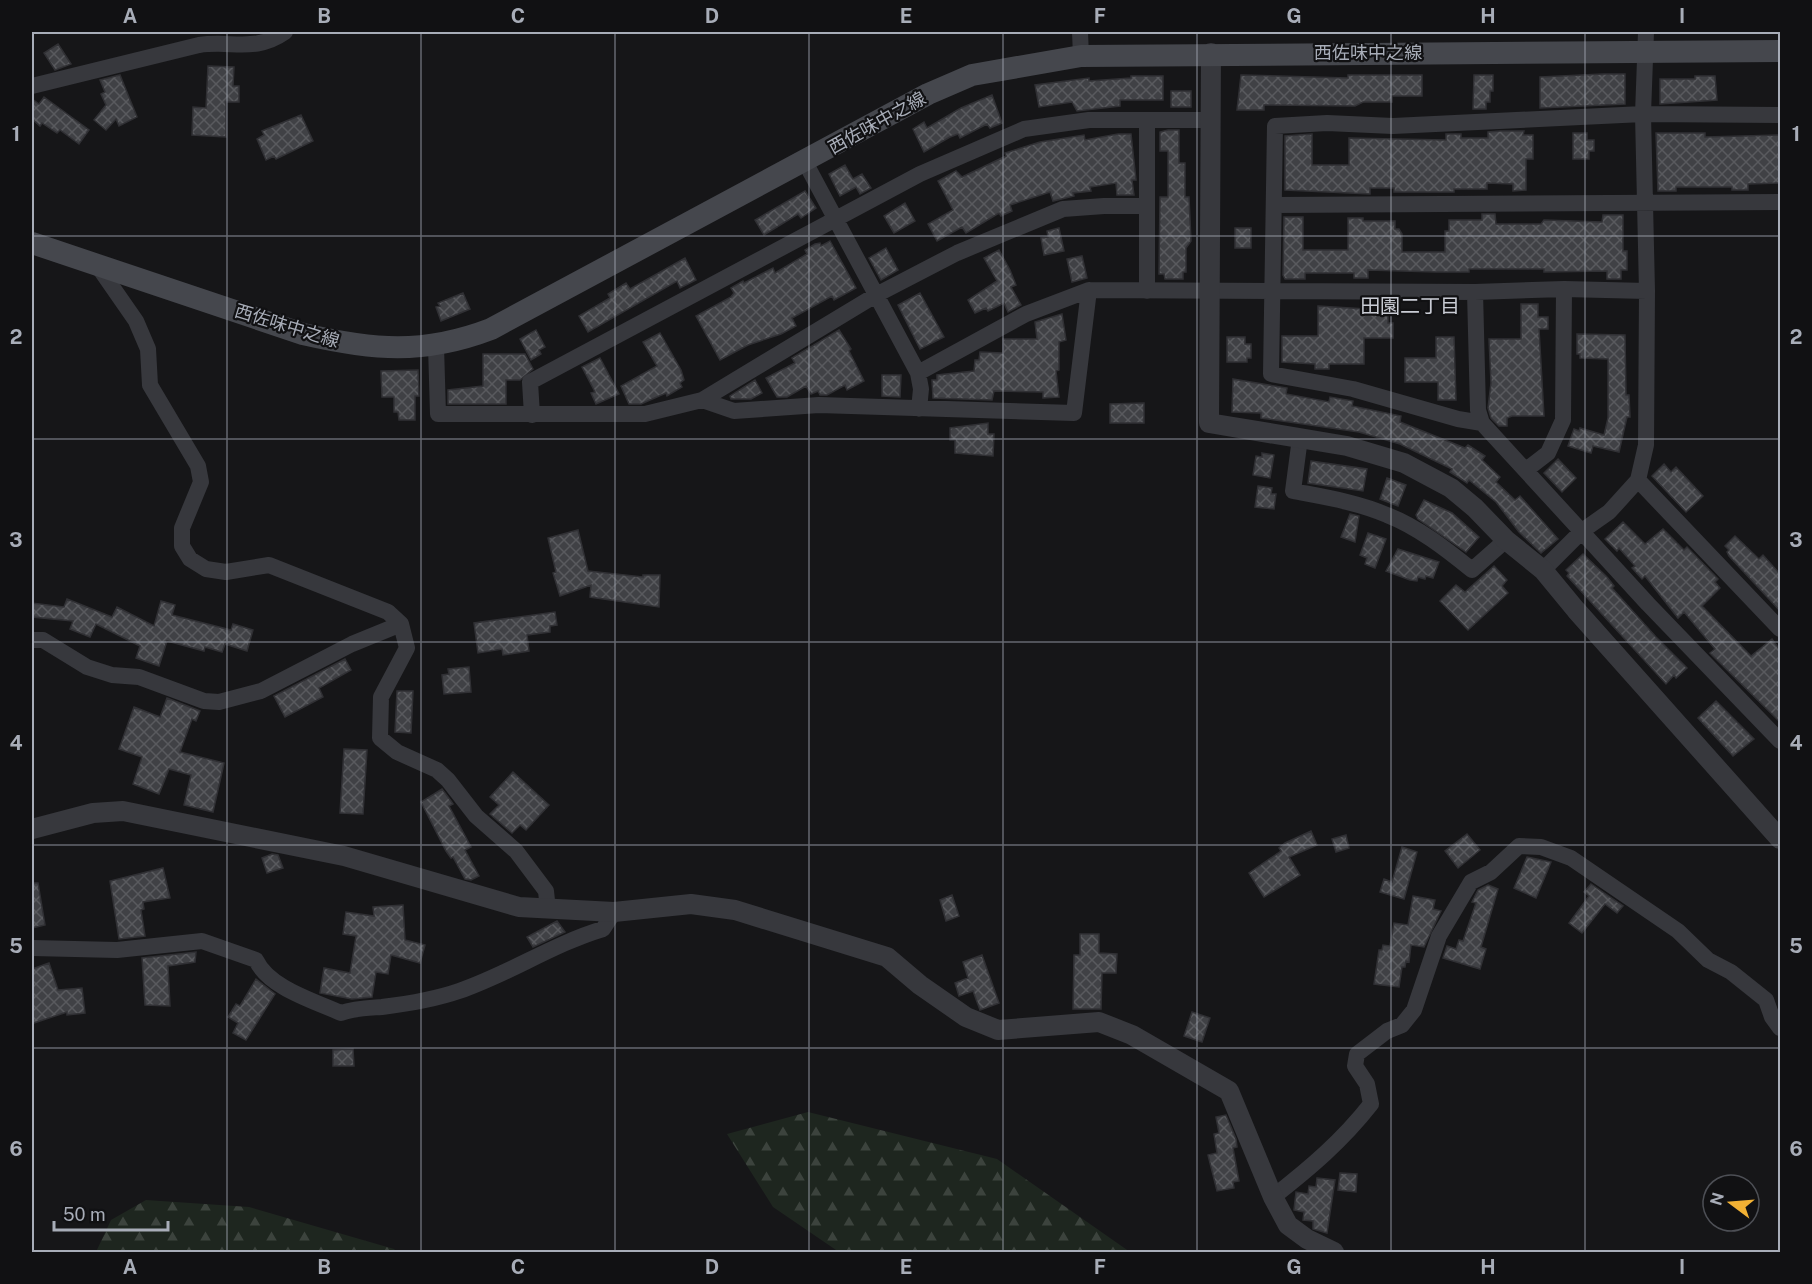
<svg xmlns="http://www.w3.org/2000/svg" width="1812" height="1284" font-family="'Public Sans','Noto Sans JP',sans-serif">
  <defs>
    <pattern id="forest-firs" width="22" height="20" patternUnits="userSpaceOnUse" patternTransform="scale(1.5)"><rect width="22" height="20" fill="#1e261f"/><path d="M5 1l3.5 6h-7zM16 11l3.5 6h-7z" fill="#3c433d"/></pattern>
    <pattern id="building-cross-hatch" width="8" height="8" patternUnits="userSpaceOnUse" patternTransform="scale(1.5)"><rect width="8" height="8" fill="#404145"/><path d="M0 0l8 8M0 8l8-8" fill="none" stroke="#595a5e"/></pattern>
  </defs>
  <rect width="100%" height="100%" fill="#161618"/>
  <path fill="url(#forest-firs)" d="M808,1112L997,1159L1130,1252H839L773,1207L727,1134Z
    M146,1200L249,1207L394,1249L397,1252H96L111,1220Z"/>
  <path fill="url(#building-cross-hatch)" stroke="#303034" stroke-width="1.5" d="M58,44L71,64L55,70L44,53Z
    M208,66L234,67L233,86H239V102H226V137L192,135L193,107L206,108Z
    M1603,74H1625V104L1540,108V77Z
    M120,75L137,117L119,126L116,119L106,130L94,120L106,105L101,94L105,92L100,80Z
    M1241,75L1348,78V75H1422V96H1392V102H1363L1355,106L1264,105V110H1237Z
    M1474,75H1493V91H1490V102H1486V109H1473Z
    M1131,76H1163V100H1120V106L1077,111L1072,102L1039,107L1035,85L1089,78V81L1131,78Z
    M1695,76H1715L1717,100L1660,104V79H1695Z
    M1171,91H1191V107H1171Z
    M992,95L1002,123L990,128L987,124L960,138L958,134L950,137L924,152L913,129L924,122L927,128L961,108Z
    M44,97L89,130L79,144L60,130L57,133L42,123L40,126L32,119V99L39,104Z
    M301,115L313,141L276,159L274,156L266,160L257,139L264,135L262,131Z
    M1168,130H1179V163H1185V197H1189L1191,241L1186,248V272H1183V279H1165L1164,274H1159L1160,197H1168V151H1160V132Z
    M1500,131H1524L1523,135H1533V159H1526V190L1513,191V184L1487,183V189H1454V192H1394V188H1370V194L1285,190V136L1312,134V165H1349V138L1446,140V134H1461V138H1488V132Z
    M1573,133H1587V140H1594V151H1589V159H1573Z
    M1656,133H1705V137L1779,135L1780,183L1748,184V190H1732V187H1676V191H1658Z
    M1118,134H1131L1136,180H1132L1134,195H1117L1116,183L1090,187L1091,191L1073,193L1074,196L1053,201L1050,192L1010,205L1012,211L1001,216L999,213L966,233L962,227L937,241L928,224L953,210L938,181L956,171L962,177L1006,156L1005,153L1040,142L1084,135L1085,140Z
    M845,165L853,179L862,174L871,188L860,194L856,187L840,196L829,174Z
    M805,191L816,208L801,218L798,214L764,235L755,220Z
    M905,203L915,221L894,233L884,216Z
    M1482,214H1495L1496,224H1541L1544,220L1602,222L1603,215H1623V251H1627V270H1621V279H1607V271L1544,272V269H1469V272H1436L1368,270V278H1354V273H1305V279H1285L1283,275L1284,217H1303V250H1348V218H1363V221H1395V229H1399L1402,234V252H1445V231H1449V220H1482Z
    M1059,228L1064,251L1044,255L1041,238L1048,237L1047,231Z
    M1235,228H1251V248H1235Z
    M830,241L856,288L834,300L832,296L792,318L796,326L781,334L748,345L720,360L696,316L731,297L734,293L731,288L743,281L744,283L773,268L775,273L807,254L805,250L815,244L820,243L821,246Z
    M886,248L898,270L881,280L869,258Z
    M999,250L1010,270L1016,285L1011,287L1021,305L1008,312L1004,303L988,311L986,308L975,313L968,300L997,281L984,258Z
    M1082,256L1087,278L1072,282L1067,259Z
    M685,258L696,280L680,288L677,281L588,332L579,316L610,298L608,294L626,283L630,289Z
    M463,293L470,309L441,321L436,307L440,306L438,303Z
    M920,293L944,337L920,349L898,305Z
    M1521,304H1538V317H1548V329H1539L1544,416H1512L1507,418V426H1499L1491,418L1488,408L1491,383L1489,339H1521Z
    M1318,306L1366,309V314H1388V323H1393V338H1364V364H1329V369H1315V364L1282,362V336H1318Z
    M1062,314L1066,340L1059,342V370L1056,371L1059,397L1043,398V392L994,391L992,400L933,398L932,380H937V375L974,371L975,360H979L980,352L1003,353V339H1037L1035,322Z
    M536,330L545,347L539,350L541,354L531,360L520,339Z
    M839,330L851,349L849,351L864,381L847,390L845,385L827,395H820L818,391L811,394L806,386L787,397H777L766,378L795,363L792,358Z
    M660,333L681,370L684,380L680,383L682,387L667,396L666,393L641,404H629L621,386L657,366L643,342Z
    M1577,334L1625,335L1626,395H1629L1630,417H1627L1619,452L1593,446L1591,453L1568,446L1574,429L1579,431L1580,428L1604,435L1608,418V359L1580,358V354H1577Z
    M1227,337H1245V344H1251V358H1247V362H1227Z
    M1436,337H1454L1456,400H1438V382H1405V358H1436Z
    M483,354H525L533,369L520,380H506V404H448V390L483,386Z
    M600,358L619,394L596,404L591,393L595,392L582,367Z
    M418,370L419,396H415V420H399L398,412H394V397H382L381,371Z
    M882,375H901L900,397L882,396Z
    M1233,379L1287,388L1286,394L1329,402L1330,397L1353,401L1352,406L1401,416L1400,422L1465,448L1468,445L1485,456L1482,460L1500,477L1496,482L1515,500L1520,496L1558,539L1541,553L1519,532L1496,502L1469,480L1467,483L1450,472L1452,469L1400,444L1359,432L1261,418V413L1232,412Z
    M755,380L762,393L751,399H731L730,396Z
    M1144,403V423H1110V404Z
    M988,423V434H994L993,456L955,453V440H950V428Z
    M1262,453L1274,455L1270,478L1253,475L1256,456L1262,457Z
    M1558,459L1576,478L1562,492L1544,473Z
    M1311,461L1367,469L1363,491L1308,483Z
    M1664,464L1671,472L1676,467L1703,496L1686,512L1652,476Z
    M1387,478L1406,485L1398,506L1380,499Z
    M1258,486L1272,488L1271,494H1276L1274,509L1255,507Z
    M1424,500L1452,513L1479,537L1466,552L1418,519L1416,515Z
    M1350,514L1359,516L1355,542L1341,537Z
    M1623,522L1645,544L1663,529L1684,550L1687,547L1718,579L1715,582L1720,588L1702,606L1751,656L1772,639L1780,650V722L1710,653L1715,649L1684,612L1678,618L1645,576L1642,579L1632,568L1635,566L1619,548L1617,551L1605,539Z
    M578,530L588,571L643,577V575H660L659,607L590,597L591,585L560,596L553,573L556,572L548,538Z
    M1368,533L1386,539L1375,568L1365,564L1367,558L1360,555Z
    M1735,536L1759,559L1763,555L1780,574V611L1729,556L1727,552L1729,550L1725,546Z
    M1398,549L1439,562L1433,578L1426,576L1425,579L1418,577L1417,581L1410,580L1386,571Z
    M1583,554L1607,577L1614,586L1612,588L1656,637L1687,668L1676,678L1674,675L1666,684L1567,576L1569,573L1566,570Z
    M1494,566L1507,580L1502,586L1508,593L1468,630L1440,601L1456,585L1465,592Z
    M67,599L112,617L117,607L154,626L161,601L175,605L172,615L231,630L233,624L253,630L247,651L225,644L222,652L205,647L204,651L167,641L159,666L136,658L140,646L96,624L90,637L70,629L73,621L32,617V603L64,607Z
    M555,612L557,625L550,626V632L527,635L529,651L503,655L502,649L478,653L474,623Z
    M345,659L351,670L319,688L323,697L285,717L274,696Z
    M469,667L471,692L444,694L442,675L449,674L448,669Z
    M397,691H413L411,733L395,732Z
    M167,698L200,711L196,721L192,719L180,752L224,763L213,812L184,805L191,775L169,769L159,794L133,784L142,757L119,749L134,707L160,717Z
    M1716,701L1754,739L1733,756L1698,718Z
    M344,749L367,750L363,814L340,813Z
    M513,772L549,805L526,830L520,825L512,833L490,814L499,805L490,797Z
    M442,789L451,801L453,804L449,806L471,847L465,850L479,876L471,880L465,879L453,857L451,858L446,851L421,802Z
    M1311,831L1317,845L1289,857L1300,875L1264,897L1249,873L1281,851L1279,848L1285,843Z
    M1467,834L1480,850L1458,868L1445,851Z
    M1346,835L1349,848L1336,852L1332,839Z
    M1402,847L1417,852L1404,899L1380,892L1384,879L1392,882Z
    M272,854L278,855L283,868L267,873L262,858Z
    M1527,857L1551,862L1536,898L1514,888Z
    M163,868L170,898L143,902L144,909L141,910L145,936L119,939L110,881Z
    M32,883H38L45,925L32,928Z
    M1591,884L1623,906L1617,913L1605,904L1582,933L1569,923L1589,896L1584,892Z
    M1488,885L1498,889L1481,947L1486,949L1480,969L1443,958L1447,946L1456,949L1459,940L1463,941L1476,903L1472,902L1478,890Z
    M952,895L959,916L946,921L940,900Z
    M1413,896L1435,900L1433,909L1441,911L1440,913L1424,947L1411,945L1409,962L1406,961L1405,967H1402L1399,987L1374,984L1379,950H1382L1383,945L1390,946L1394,923L1408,925Z
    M403,905L405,940L425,945L420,963L391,955L388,974L376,972L372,997L352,999L320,993L324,968L350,973L356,936L343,934L346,912L374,916L373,907Z
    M557,921L565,932L533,947L527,937Z
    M1080,934H1099V953L1117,954L1116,973H1102L1101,1009H1073L1074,955H1080Z
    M196,952L195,962L168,966L170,1006L145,1005L142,958Z
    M982,955L999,1003L980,1010L973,991L959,996L955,983L968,978L963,962Z
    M49,963L58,990L82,988L85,1013L67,1015V1012L34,1023L32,1016V969Z
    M256,979L275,994L246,1040L233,1033L238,1023L228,1017L236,1004L240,1006Z
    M1192,1012L1210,1018L1202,1042L1184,1036Z
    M353,1049L354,1066H333V1050Z
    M1226,1115L1236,1139L1237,1147L1233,1148L1239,1181L1233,1182L1234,1188L1217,1191L1208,1155L1217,1153L1214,1134L1219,1133L1216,1117Z
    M1340,1173L1357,1174L1356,1192L1338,1190Z
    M1317,1178L1335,1180L1327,1233L1313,1229V1221L1303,1220L1304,1212L1294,1210L1296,1192L1308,1194L1309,1186L1316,1187Z"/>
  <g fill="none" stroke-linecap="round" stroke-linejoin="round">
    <path stroke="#37383d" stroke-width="16" d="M1080,32L1081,56
      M32,86L199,45C232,40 255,53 285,32
      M1147,120V291
      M805,162L918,373L921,389L919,409
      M1274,205L1780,202
      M95,262L136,321L148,349L150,385L198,466L201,482L182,528V546L190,559L206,569L226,572L269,565L388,612L401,624L407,648L381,697L380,738L397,752L437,770L448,780L476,816L516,851L546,891L548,910
      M1475,292L1478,410L1482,423L1648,604L1780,741
      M436,346L438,414H645L702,400L876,295L957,253L1063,209L1104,206H1147
      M918,373L1026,314L1089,290L1475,292L1564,289L1647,291
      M702,400L734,411L819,405L1074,413L1089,290
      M532,415L530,382L920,174L1024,129L1089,120H1210
      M1482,423L1458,419L1353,389L1271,374L1275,126L1327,123L1393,126L1643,114L1780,115
      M1300,438L1293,491C1324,497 1357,502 1387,515C1418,527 1446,549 1472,570L1506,540
      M1526,470L1548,453L1563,420L1564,289
      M1638,480L1780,629
      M1543,570L1582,531L1609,512L1638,480L1646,445L1647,291L1643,114L1646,32
      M32,640H43L87,667L112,675L139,677L204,701L219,702L261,691L352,644L401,624
      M32,948L117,950L202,941L256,960C269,988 315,1001 341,1013C355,1008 367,1008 382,1007C406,1004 436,999 459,991C509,974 553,944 603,929L614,912
      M1273,1197C1310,1168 1342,1141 1371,1104L1367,1084L1355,1066L1357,1054L1387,1031L1402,1025L1414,1010L1439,936L1471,882L1491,872L1519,846L1541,847L1571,858L1678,931L1708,960L1731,972L1766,1000L1772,1017L1780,1028"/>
    <path stroke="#37383d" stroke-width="20" d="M1211,53L1209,423L1347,446L1404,463L1451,488L1475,508L1506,540L1543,570L1576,610L1780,839
      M32,829L93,813L123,811L344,856L519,907L614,912L691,904L735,910L887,957L920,985L966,1017L998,1030L1099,1022L1132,1035L1229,1091L1273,1197L1288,1225L1307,1239L1334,1252"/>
    <path stroke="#45474d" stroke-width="22" d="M32,243L303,334C373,350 423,355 491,329L928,94L972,75L1081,56L1780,51"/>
  </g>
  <path fill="none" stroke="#a8adb8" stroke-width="1.5" stroke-opacity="0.55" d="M227,32V1252M421,32V1252M615,32V1252M809,32V1252M1003,32V1252M1197,32V1252M1391,32V1252M1585,32V1252M32,236H1780M32,439H1780M32,642H1780M32,845H1780M32,1048H1780"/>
  <g text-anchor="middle" stroke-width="4.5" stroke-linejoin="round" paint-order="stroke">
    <g font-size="18" fill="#a8adb8" stroke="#111113">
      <text x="1368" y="59">西佐味中之線</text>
      <text transform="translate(877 123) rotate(-29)" y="6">西佐味中之線</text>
      <text transform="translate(287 326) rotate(17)" y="6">西佐味中之線</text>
    </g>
    <g font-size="20" fill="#c9ccd4" stroke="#111113">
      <text x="1410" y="313">田園二丁目</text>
    </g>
  </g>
  <rect width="1812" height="1284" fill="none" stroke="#111113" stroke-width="66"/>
  <g transform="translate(1731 1203) rotate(286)"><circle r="28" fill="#111113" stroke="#4d4f55" stroke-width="1.5"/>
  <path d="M0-4.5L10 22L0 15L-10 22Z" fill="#f2b134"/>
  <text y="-9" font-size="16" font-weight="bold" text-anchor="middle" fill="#a8adb8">N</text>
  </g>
  <path d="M54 1221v9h114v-9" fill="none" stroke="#a8adb8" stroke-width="3"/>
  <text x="63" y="1221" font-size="18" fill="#a8adb8" stroke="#111113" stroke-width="4.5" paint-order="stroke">50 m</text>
  <rect x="33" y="33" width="1746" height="1218" fill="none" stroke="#a8adb8" stroke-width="2"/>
  <g font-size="20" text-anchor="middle" font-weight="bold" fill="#a8adb8">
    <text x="130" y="23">A</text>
    <text x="324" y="23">B</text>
    <text x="518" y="23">C</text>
    <text x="712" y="23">D</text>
    <text x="906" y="23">E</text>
    <text x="1100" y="23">F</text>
    <text x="1294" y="23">G</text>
    <text x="1488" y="23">H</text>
    <text x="1682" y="23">I</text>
    <text x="16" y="141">1</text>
    <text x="1796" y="141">1</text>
    <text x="16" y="344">2</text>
    <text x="1796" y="344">2</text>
    <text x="16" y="547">3</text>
    <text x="1796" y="547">3</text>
    <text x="16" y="750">4</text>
    <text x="1796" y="750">4</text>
    <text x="16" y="953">5</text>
    <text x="1796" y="953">5</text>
    <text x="16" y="1156">6</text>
    <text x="1796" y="1156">6</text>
    <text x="130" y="1274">A</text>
    <text x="324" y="1274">B</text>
    <text x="518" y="1274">C</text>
    <text x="712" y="1274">D</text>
    <text x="906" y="1274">E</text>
    <text x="1100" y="1274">F</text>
    <text x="1294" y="1274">G</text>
    <text x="1488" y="1274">H</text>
    <text x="1682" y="1274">I</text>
  </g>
</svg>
